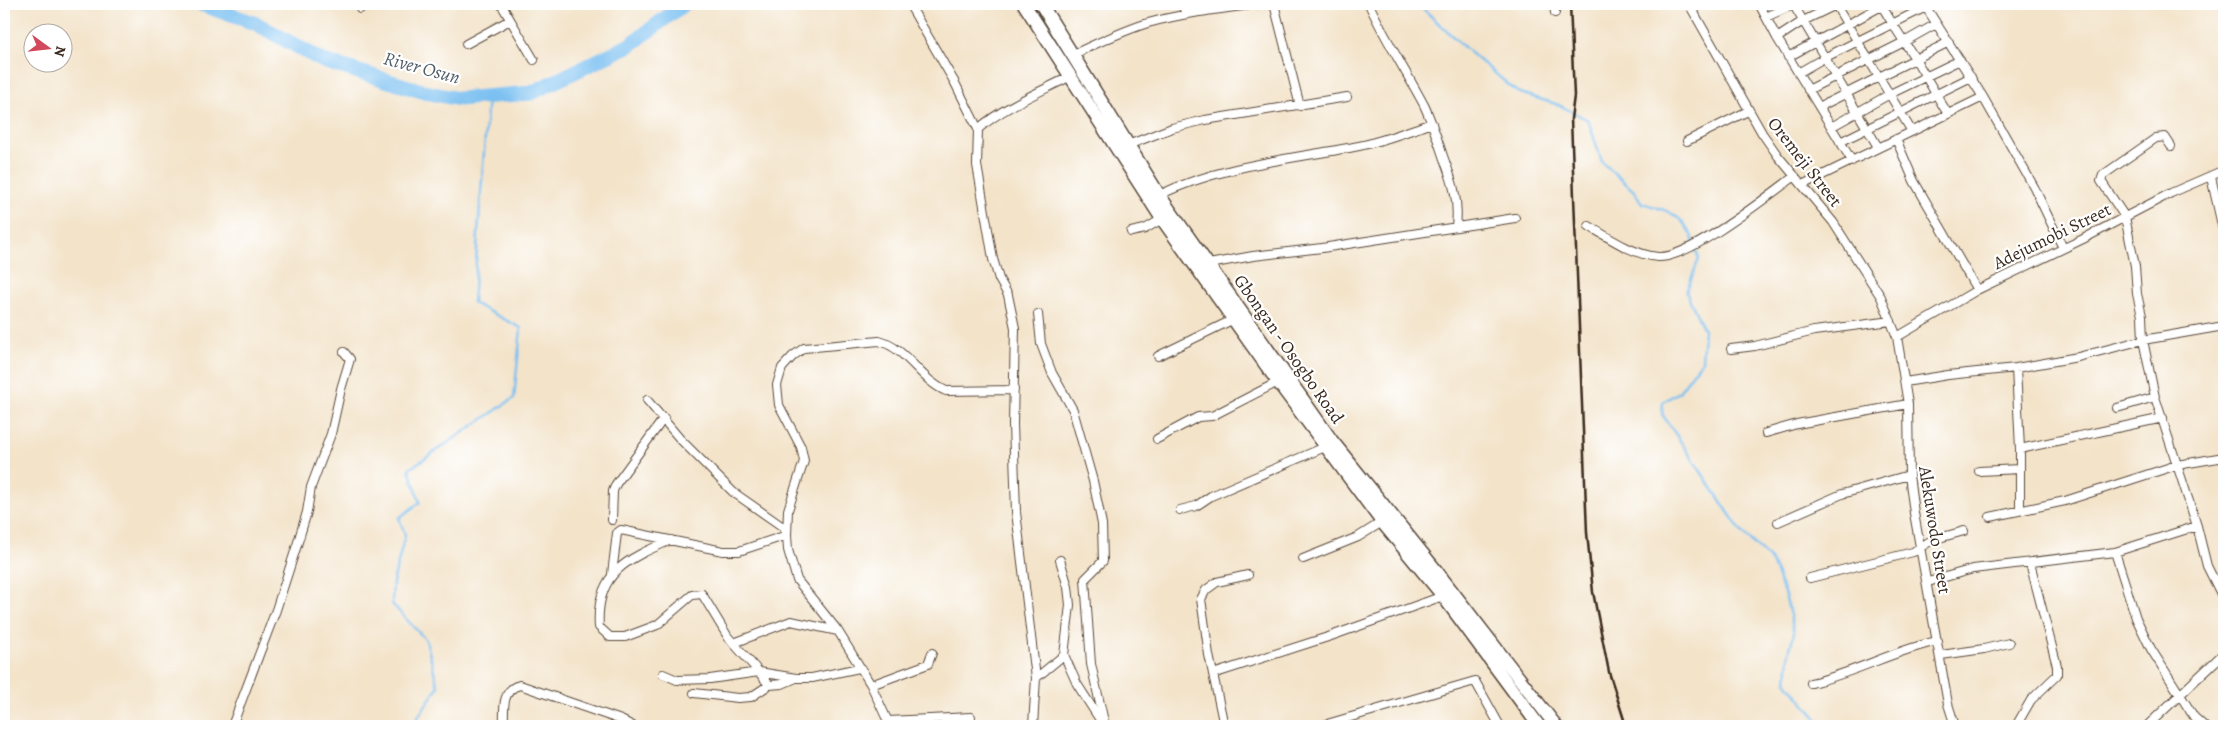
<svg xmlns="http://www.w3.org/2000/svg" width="2228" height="730" font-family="Alegreya,serif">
  <rect width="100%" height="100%" fill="#fff"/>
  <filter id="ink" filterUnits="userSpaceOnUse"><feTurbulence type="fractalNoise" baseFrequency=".02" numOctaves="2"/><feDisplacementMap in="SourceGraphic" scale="10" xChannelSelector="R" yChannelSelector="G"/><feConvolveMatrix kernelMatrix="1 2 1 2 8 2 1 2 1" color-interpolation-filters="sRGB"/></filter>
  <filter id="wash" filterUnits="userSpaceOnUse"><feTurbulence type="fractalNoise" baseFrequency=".0096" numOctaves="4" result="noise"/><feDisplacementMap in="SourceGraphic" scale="20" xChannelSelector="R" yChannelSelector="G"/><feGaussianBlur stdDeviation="1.12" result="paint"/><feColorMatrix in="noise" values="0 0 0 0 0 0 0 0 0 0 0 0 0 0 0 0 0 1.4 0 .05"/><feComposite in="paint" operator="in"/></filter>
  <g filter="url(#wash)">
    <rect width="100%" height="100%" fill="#f3e3c9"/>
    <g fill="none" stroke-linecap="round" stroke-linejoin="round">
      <path stroke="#7ac0f1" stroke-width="2.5" d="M1418,4L1465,48L1517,92L1559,105L1588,120L1602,162L1634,191L1642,203C1667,210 1684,214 1694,242
        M1695,248L1699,259L1686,292L1704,330L1702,361L1679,392L1663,402L1662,414L1741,531L1772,562L1786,598L1794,633L1789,653L1787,683L1823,726
        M412,726L438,687L426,640L392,604L393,582L405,535L399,518L420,502L409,469L514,398L521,328L473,303L488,96"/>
      <path stroke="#7ac0f1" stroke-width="15" d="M200,4L257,24L323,61L425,92L459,99L531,93L630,45L684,4"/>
    </g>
  </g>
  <g filter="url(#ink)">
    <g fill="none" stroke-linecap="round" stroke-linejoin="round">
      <defs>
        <path id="minor" d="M501,4L534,60
          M1182,4L1186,14
          M1274,4L1300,106
          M1369,4C1385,39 1406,71 1424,105C1432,122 1438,141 1444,159C1453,182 1459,201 1456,226
          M1554,4L1555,13
          M1689,4L1762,133L1778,156L1833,222L1881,297L1897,337L1908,404L1909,475L1914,513L1948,704L1955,726
          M1759,4L1777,38L1852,161
          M1793,4L1878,147
          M1835,4L1911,130
          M1881,4C1891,23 1903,39 1914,57C1926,76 1936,95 1948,114
          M1924,4L1983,97L2034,187L2063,248
          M360,9L366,4
          M912,9L955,83L978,129
          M1766,17L1795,4
          M1777,38L1803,21L1838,4
          M466,44L510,20
          M1072,55C1097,43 1122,31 1148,23C1184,13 1221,9 1258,4
          M1788,57L1885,4
          M1798,73L1824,58L1926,7
          M1808,90L1904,42L1936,24
          M1819,107L1949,42
          M1831,127L1890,94L1960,60
          M1896,139L1914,181L1977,290
          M1687,141L1748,111
          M1840,142L1971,77
          M1128,145L1172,128L1205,120L1347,97
          M2171,146L2165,137L2156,138L2103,175L2101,181L2125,217L2135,266L2137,294L2142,316L2143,340L2155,397L2197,526L2207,566L2224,600
          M2211,177L2224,234
          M1802,185L1983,97
          M1159,195C1221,165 1292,159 1359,146C1384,141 1408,131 1432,123
          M1589,226C1609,238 1634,255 1658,257C1689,259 1768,196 1795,176
          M1131,232L1145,229L1162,219
          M1209,264L1253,256L1322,248L1515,218
          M1038,314L1041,344L1052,373L1073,410L1093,481L1102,524L1103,561L1085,579L1091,664L1105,726
          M1897,337L1977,290L2083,239L2171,193L2224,170
          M1731,349L1755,346L1814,331L1891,321
          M1158,356L1234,319
          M2016,368L2020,449V510
          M1905,382L1948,375L2016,368L2078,357L2143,340L2224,326
          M647,400L680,439L733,492L783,527L787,535L788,550L797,580L838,631L871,685L890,726
          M2117,408L2155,397
          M1766,433L1797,424L1908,404
          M1157,439L1198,417L1212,416L1278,382
          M2020,449L2163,418
          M1979,471L2020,469
          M1180,510L1196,506L1211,496L1325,447
          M1990,517L2065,501L2177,465L2224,457
          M612,520L613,491L616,484L664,418
          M1778,522L1842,494L1909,475
          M671,540C627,559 595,573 599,627L610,637H625L657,625L692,595L702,594L728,637L759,672L796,678H812L859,668
          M2115,552L2136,618L2151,649L2194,717L2204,726
          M1303,559L1358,537L1382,522
          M1060,560L1068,587L1070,605L1064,655L1077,684L1104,726
          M612,574L617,533L621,530L723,551H739L787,535L788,510L804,461L801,447L779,405L777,385L782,368L793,356L804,348L879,341C907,348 920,380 946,391L1014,390
          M1810,578L1913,552L1932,540L1964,531
          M1928,582L1973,569L2115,552L2197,526
          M734,643L791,621L838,631
          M1941,655L1984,649L2009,643
          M663,674L677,680L710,679L759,672L769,685
          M1213,674L1331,636L1443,596
          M1036,678L1064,655
          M1811,683C1855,673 1894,650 1938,641
          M871,685L928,664L932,653
          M694,693L738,698L751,697L769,685L782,684L796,678
          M888,721L971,717
          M232,726L276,610L298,542L307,512L311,487L331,434L341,389L350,359L344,352
          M504,726C504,710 501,689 520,685L621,720L633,726
          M1033,726L1036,678L1016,512L1013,424L1015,328L1008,295L999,279L993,259L977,165L978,129C1005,106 1040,92 1071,76
          M1224,726L1209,655L1201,599L1206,590L1217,582L1248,575
          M1320,726L1475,681L1500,726
          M2016,726L2031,700L2057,675V666L2030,563
          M2147,726L2224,653"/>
        <path id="primary" d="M1024,4L1162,219L1278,382L1382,522L1443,596L1539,726
          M1041,4L1159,195L1332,441L1434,568L1556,726"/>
      </defs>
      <use href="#minor" stroke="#574638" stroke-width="10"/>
      <use href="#primary" stroke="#574638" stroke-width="15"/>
      <use href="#minor" stroke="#fff" stroke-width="8"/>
      <use href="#primary" stroke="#fff" stroke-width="12"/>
      <path stroke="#3b2a1e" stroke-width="2.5" d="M1570,4L1574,96L1571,119L1587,533L1593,592L1609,672L1626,726"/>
    </g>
  </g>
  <g text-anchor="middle" stroke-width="4.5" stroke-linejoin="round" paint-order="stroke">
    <g font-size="18" fill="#3b2a1e" stroke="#fff">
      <text transform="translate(1805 162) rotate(52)" y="6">Oremeji Street</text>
      <text transform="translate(2052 236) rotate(-26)" y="6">Adejumobi Street</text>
      <text transform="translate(1289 349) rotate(55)" y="6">Gbongan - Osogbo Road</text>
      <text transform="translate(1935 530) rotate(81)" y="6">Alekuwodo Street</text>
    </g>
    <g font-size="19" font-style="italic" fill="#515e68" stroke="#fff">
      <text transform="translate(422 67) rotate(15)" y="7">River Osun</text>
    </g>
  </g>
  <rect width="2228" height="730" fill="none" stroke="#fff" stroke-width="20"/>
  <g transform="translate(48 48) rotate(105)"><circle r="24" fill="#ffffff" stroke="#b1aaa5"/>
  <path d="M0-4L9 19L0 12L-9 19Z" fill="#d1495b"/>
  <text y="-8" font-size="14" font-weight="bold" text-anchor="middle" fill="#3b2a1e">N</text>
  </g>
</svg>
